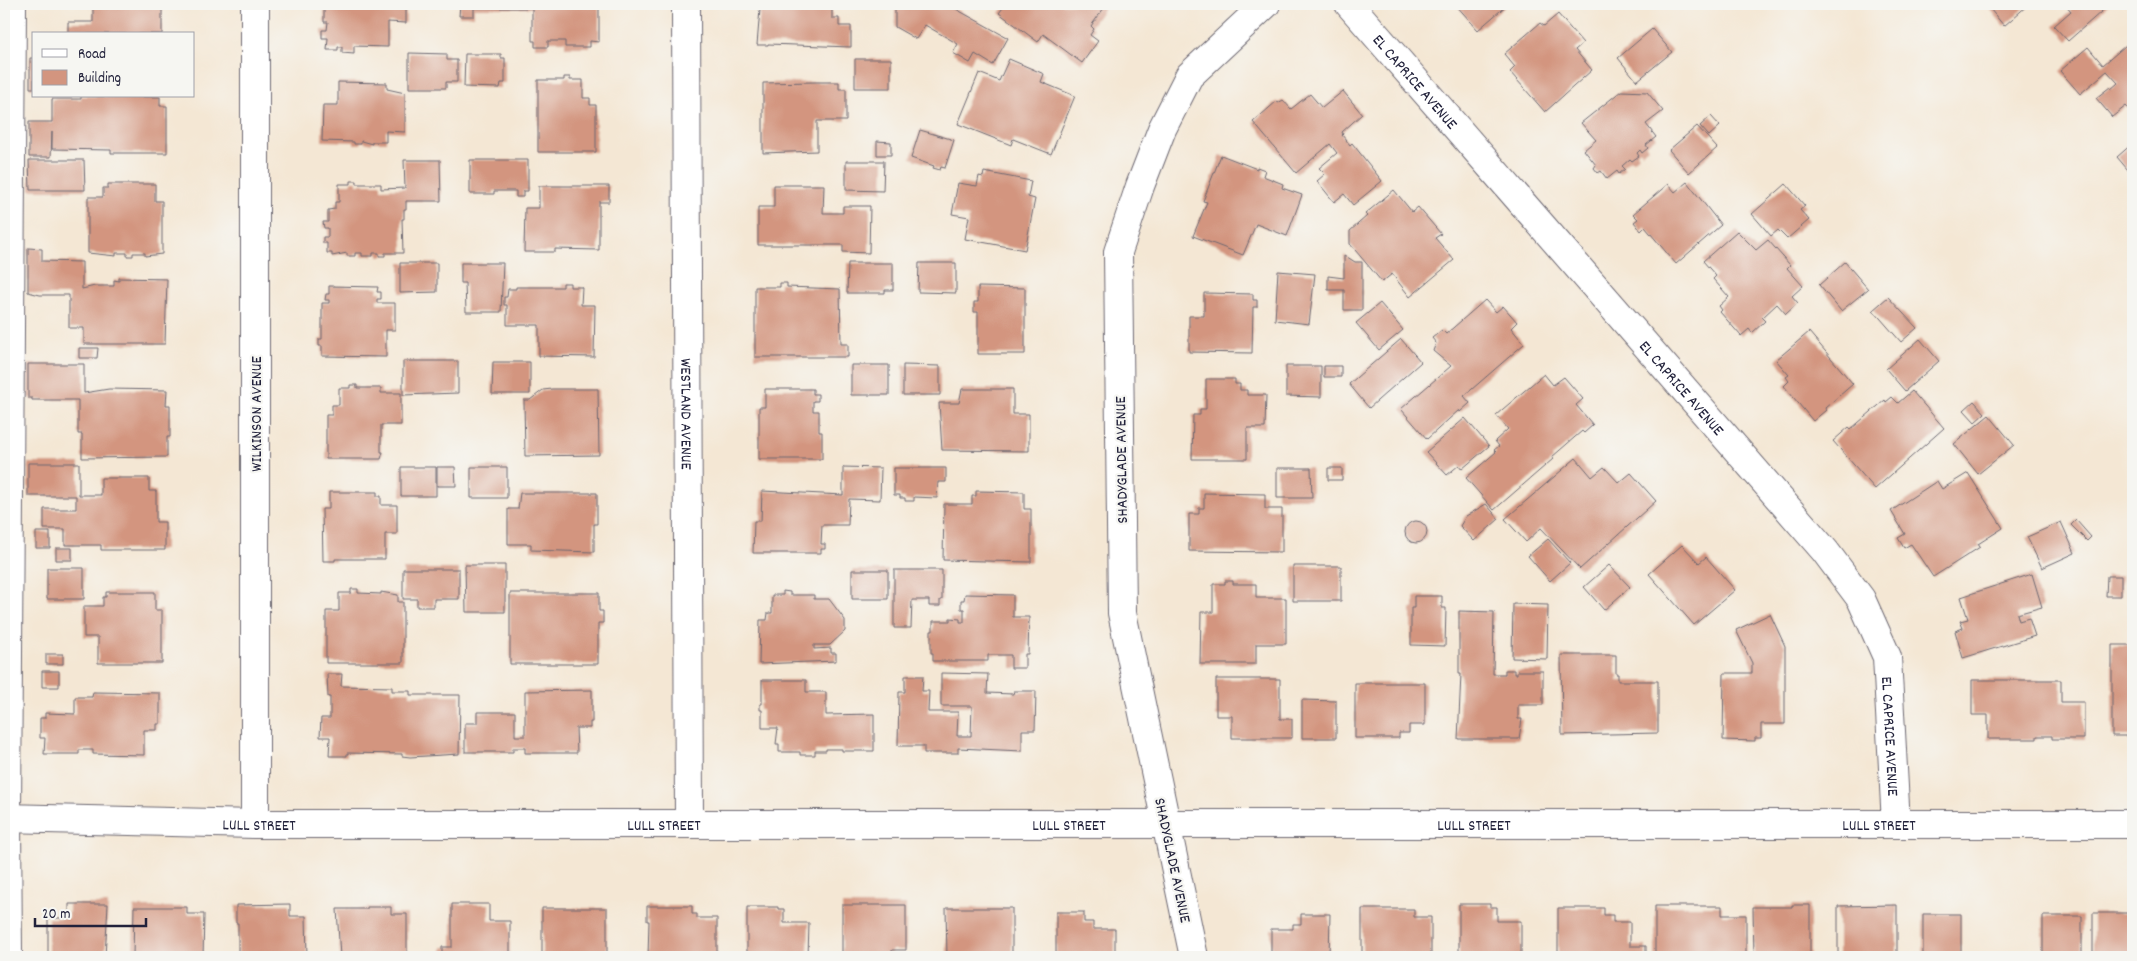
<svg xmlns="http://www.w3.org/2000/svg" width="2137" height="961" font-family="Dekko,sans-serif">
  <rect width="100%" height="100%" fill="#f6f6f2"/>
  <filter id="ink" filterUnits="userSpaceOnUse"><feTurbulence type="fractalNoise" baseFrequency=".02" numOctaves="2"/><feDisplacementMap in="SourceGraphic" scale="10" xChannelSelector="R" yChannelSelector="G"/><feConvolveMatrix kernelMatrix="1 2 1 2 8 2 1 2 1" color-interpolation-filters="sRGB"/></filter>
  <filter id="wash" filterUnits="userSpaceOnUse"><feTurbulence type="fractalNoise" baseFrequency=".0096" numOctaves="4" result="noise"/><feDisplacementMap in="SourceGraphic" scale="20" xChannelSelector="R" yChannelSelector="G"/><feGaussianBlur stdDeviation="1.12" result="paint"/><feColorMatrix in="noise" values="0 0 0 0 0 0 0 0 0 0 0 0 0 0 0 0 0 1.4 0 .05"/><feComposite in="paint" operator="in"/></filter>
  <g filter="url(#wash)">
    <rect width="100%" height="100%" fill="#f4e7d4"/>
    <g id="blocks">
      <path fill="#d3957f" d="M93,4H162V34H68V22H93Z
        M324,4H406V23L388,22V47L354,46V54L342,53V47H338V50H327L328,38H322V30H327L328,22H324Z
        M460,4H599V42L590,41V47H565V41H548V47H535V41H532V8H474V16H459Z
        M757,4H832V18H839V26H851V47L768,44V45H757L760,9H757Z
        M895,4H947L1008,38L993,65L975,54L970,63L953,53L958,44L925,25L916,39L895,27Z
        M1006,4H1098L1104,8L1091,26L1094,29L1090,35L1098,41L1082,63L1043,34L1038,42L999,13Z
        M1455,4H1508L1478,30Z
        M1986,4H2029L2004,26Z
        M2065,4H2110L2068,41L2054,26L2071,11Z
        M1558,14L1583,43L1575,50L1592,70L1545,112L1510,72L1515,67L1504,54L1540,23L1544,26Z
        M1652,29L1672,52L1637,81L1618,58Z
        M2133,39V114L2126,106L2112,117L2096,98L2110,87L2111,89L2118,83L2107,71L2080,94L2060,71L2088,47L2103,65Z
        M409,53L447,54V60H457V82H446V88H409Z
        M465,54H501V58H505V83H501L500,88L464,87Z
        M30,58H34V88H30Z
        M855,59H891V88H855Z
        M1009,59L1044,74L1041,82L1075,96L1051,154L1013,139L1011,145L958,124L979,73L999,81Z
        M564,77H570V80H583V98H590V105H596V152H538V80H564Z
        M338,82L387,83V89L405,93V132L386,131V142H372V144L361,141V144H354V142L322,141L323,105H338Z
        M814,82H839V89H846V121H817V151L763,153V83Z
        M1343,91L1362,114L1342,132L1343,134L1342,135L1350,145L1352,143L1382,181L1353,205L1344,194L1334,202L1317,181L1325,174L1319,168L1337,153L1330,144L1296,173L1253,122L1277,101L1278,103L1283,100L1291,109L1310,94L1322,108Z
        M1621,91L1647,92L1663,111L1646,124L1656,137L1646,145L1648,148L1642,153L1640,150L1637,153L1639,156L1632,161L1630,159L1622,166L1625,169L1619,174L1617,171L1607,179L1601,171L1598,173L1594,168L1596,165L1584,150L1596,140L1581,123Z
        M81,96L160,97V106H167V153H111V150L52,149V132L51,157H29V122H52V99H81Z
        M1711,116L1720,126L1709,136L1700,126Z
        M1697,126L1717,148L1689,173L1669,150Z
        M920,130L954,140L945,168L941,167L940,170L933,168L934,166L911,158Z
        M877,141L891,142V155H877Z
        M2133,143V176L2117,157Z
        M1221,155L1257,169V167L1265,170L1263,176L1283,184L1282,188L1302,195L1287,236L1256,224L1243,255L1193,236L1207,202L1203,201Z
        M29,160H84L85,190H30Z
        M404,160H440L441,201H406V209H404V219H402L403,253H385V256H379V253H373V256H362V253H355V256H347V253L332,256V253H327V243H323V237H328V228H324L323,222H328V210L335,209V202H339V184H351V181H357V184H381V189L405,188Z
        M470,160H528V191H523V197H516V191H494V194H470Z
        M846,161H884L883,191L846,190Z
        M984,172L1031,181L1028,197L1035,199L1025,250L965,239L969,217L952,214L958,183L977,186L979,176L983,177Z
        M1687,182L1721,225L1676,264L1645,227L1641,231L1634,222L1638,219L1633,214L1668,184L1675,192Z
        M108,184H155V201H162V254L145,256V253H133V256H127V253H116V256L88,253V197H103V188H108Z
        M1786,184L1805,206L1800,210L1809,220L1787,239L1778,230L1771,236L1752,214Z
        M774,185H824L823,213H843V206H870L869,253L843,252V245H758V207H774Z
        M539,186H609V202H599V250L555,249V252H524L525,208H539Z
        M1394,190L1412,212L1418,207L1441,234L1435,238L1454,260L1410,297L1392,274L1382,282L1350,244V231L1367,216L1365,214Z
        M1737,231L1756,250L1768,240L1790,265L1787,268L1803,286L1792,296L1798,303L1786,314L1777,304L1762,318L1765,321L1752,333L1749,329L1741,336L1720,312L1722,310L1719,306L1729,297L1713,279L1716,276L1703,261Z
        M28,248L42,249V261L82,262V289L95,286H114V280L119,281V278L167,279L165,344H84V328H69V295H40L28,292Z
        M1344,255L1355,262H1362V310H1344V290H1328V276L1344,278Z
        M1845,262L1868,289L1841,311L1819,285Z
        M400,263H437V292L400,293Z
        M461,263H503L501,312H466L465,283H461Z
        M848,263H893V290H885V293H847Z
        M919,263H956V293L918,292Z
        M1278,271L1315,274L1309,324L1275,320Z
        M563,283H570V287H582L581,305H595L594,357L539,356V325H507V305H504V297H507L508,289H516V287H563Z
        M780,283H787V287L840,289L841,344H848V357H755V287H780Z
        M329,286L378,287L377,292H381V299H377V303H395V330H386V357L322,356V346H319V339H322V303H329V300H325L326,294H329Z
        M978,287L1025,288V354H978V312H974V302H978Z
        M1204,293L1253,294V300H1257V307H1253L1252,353L1189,352V316H1204Z
        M1888,297L1917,328L1901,342L1873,310Z
        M1485,300L1496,312L1503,306L1517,322L1511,328L1524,344L1464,396L1470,403L1460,412L1459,410L1427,439L1401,409L1451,366L1433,351L1436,343L1432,338L1442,330L1446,334Z
        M1380,303L1403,330L1379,350L1356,323Z
        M1809,332L1853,384L1825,408L1826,410L1813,421L1784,386L1789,381L1786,377L1789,375L1776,360Z
        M1401,339L1421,362L1369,408L1349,384Z
        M1920,339L1939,361L1905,391L1886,369Z
        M79,348H98L97,358H79Z
        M403,361H458V393L403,395Z
        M493,362H530V394H492Z
        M28,364H84V393L109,389L167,390L166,405H170V437H167V457L82,458V434H78V400H32V398H28Z
        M851,365H889V395H851Z
        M903,365L940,366V395H903Z
        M1286,366H1321V397L1286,396Z
        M1324,366H1341V377H1324Z
        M1544,374L1553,385L1564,377L1583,399L1576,405L1593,425L1584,433L1582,431L1552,457L1553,459L1494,510L1466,478L1496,452L1494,450L1499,446L1495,441L1508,429L1496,415Z
        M1206,379H1235V384H1240V390H1247V395H1266L1265,428H1247V459H1192L1193,415H1200V409H1206Z
        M350,385H357V388H381V393H401V425H381V452H383L381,459H326V415H332V405H339V388H350Z
        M552,389H598L599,455L525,456L524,400H530L543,390Z
        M765,389H813V394H818V401H813V411H819V432H822V459H759V407H765Z
        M962,389H1013V414H1029V451L942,450L939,403H959Z
        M1912,391L1944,428L1875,489L1833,441L1849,427L1851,429L1885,400L1886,402L1892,397L1898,403Z
        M1974,401L1985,413L1975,422L1964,410Z
        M1989,415L2014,445L1978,474L1954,444Z
        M1465,418L1489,446L1462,469L1459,465L1447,475L1426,452Z
        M1576,458L1592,477L1604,467L1619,483L1631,473L1656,501L1580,569L1541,528L1526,542L1505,519Z
        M28,463H79V495H101V478H149V491H156V522H165V550H101V545H65V529H44V509H76V496H28Z
        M401,467H436V496H401Z
        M437,467H455L456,486H437Z
        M471,467H507V498H471Z
        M843,467L881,468L880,500L849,499L848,525H822L821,544H825V549H821V553H753L754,521H761L762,491L843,495Z
        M894,468H946V482H938L937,498L914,497V501H905V498H900V495H894Z
        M1277,468H1311L1312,498H1277Z
        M1328,468H1342V480H1328Z
        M1968,473L2003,528L1978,544L1980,547L1933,577L1911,544L1904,548L1898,538L1905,534L1891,511L1937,481L1942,489Z
        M976,491L1024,492V509H1031V562L943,560L944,504H972V496H976Z
        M329,492H377V496H381V505H397V534H385V559H335V561H323L322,509H329Z
        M520,493H597V524H594V552L531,550V544H508V509H518Z
        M1204,493L1265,494V509H1282V552L1189,551V514H1199V508H1204Z
        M1486,504L1499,519L1474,541L1460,526L1466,516Z
        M2076,520L2091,537L2087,541L2071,525Z
        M1405 532a11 11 0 1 1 22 0a11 11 0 1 1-22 0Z
        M2061,522L2075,553L2042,568L2027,537Z
        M36,532H50V548H36Z
        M1548,539L1570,563L1550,581L1528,556Z
        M1682,545L1699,563L1706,557L1735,590L1694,625L1649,574Z
        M56,548H72V560H56Z
        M465,565H505V612H466Z
        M1609,565L1630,587L1604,610L1584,587Z
        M1293,566H1341V601H1293Z
        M47,568H84V599H47Z
        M403,569H459V599H434V607H417V599H403Z
        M852,570H888V599H852Z
        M894,570H942V600H940V606H929V600H912L911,628H894Z
        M2032,574L2042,607L2017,614L2019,621L2029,618L2035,636L1963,658L1955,631L1963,628L1960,621L1968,619L1961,597Z
        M2107,576H2121V596H2106Z
        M1225,581H1233V584H1256V598H1286V644H1256V664H1200L1201,612H1213V584H1225Z
        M351,589H358V593L381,594V592L398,595V602H403V663H326V611H339V593H351Z
        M783,591L790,592V595H814V599H829L845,620V631L830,645H814V649L831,648V653H836V661L759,664L760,620H767L768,613H772V595H783Z
        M106,592H155V610H162V663H98V637H84V606H103V597H106Z
        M510,593H599V611H603V623H598V664H510Z
        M965,594L1013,595V617H1029L1028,654H1025V668H1011V655H988V661H933V653H931V631H933V621H950V618L960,619V622H964V609H961V600H964Z
        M1414,596H1442V608H1446L1445,646L1411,645V608H1414Z
        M1513,604L1548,605L1547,659L1512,658Z
        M1459,611L1494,612L1493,674H1505V670H1514V674H1517V671H1543V705H1518V719H1522L1519,739H1458L1461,674H1459Z
        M1770,614L1785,646V724H1761V738H1755V741L1723,740L1724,673H1752V663L1736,630Z
        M2112,645H2133V736H2112Z
        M46,654H63V664H46Z
        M1561,655H1616V674H1618V681H1658V733L1562,735Z
        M42,671H59V687H42Z
        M941,673L988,674L987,693L1013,694L1014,691H1036L1035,730H1022V751L958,748V753H924V746H898L899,692H905V676H923L922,691H929L928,712H958L957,736H971L972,706H941Z
        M327,674H342L341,686L392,687V691H410V695H460L459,754L410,757L402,756V754L347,753V756H329L330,737H320L321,718H330V697H328Z
        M1216,679H1280V719H1292V738H1232V716H1216Z
        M762,680H806V692H826V715L874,714V751H842V749H826V751H815V755H800V752H779V744H776L778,728H762V710H760V704H762Z
        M1972,680H2061V702H2084V739H2052V736H2037V739H1988V715H1972Z
        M1355,683H1425V725H1409V733H1399V738H1355Z
        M592,690V722H590V728H576L577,753H525V748H513V752H465V723H477V712H515V736H525V691Z
        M93,692L160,693V724H157V730H144V755L93,754V750H79V754H44L45,738H40V718H45V713L75,714V697H92Z
        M1302,700L1336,701V738H1302Z
        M69,904H108L105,957H48V918H69Z
        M290,904V916H306L307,957H238V923H236V905Z
        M452,904H489V921H510V957H442V947H452Z
        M1459,904H1490V907H1497V921H1521V957H1459Z
        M842,905H906V950H892V954H881V957H842Z
        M1792,905H1810V957H1754L1753,907H1792Z
        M1897,905V957H1838V906Z
        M647,906H692V914H697V918H717V957H648L649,921H647Z
        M1655,906H1722V915H1746V957H1655Z
        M134,907H187V914H204L203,957H133Z
        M367,907H391V914H407V957H340L337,909H367Z
        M747,907H778V909H784V923H809L808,957H747Z
        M542,908H607V954L601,957H542Z
        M946,908H1012V954H1004V957H984V954H975V957H947Z
        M1558,908H1604V915H1613V922H1630V946H1646V957H1558Z
        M1362,909H1414V917H1431V957H1362Z
        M1056,912H1084V922H1093V929H1115V957H1056Z
        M2093,913H2132L2133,957H2093Z
        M1301,914H1330L1329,957H1271V929H1293V924H1301Z
        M1923,914H1961V957H1923Z
        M2043,916H2082V957H2043Z"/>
    </g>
  </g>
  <g filter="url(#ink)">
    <use href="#blocks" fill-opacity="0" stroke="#6c6771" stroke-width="1"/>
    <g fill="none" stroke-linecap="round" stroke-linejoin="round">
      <defs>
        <g id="minor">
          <path d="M255,4V824"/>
          <path id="s1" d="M686,4L689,824"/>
          <path id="s2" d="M1349,4L1825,551L1861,599L1887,657L1896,824"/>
          <path id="s3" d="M4,818L255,824H2133"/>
          <path d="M8,957L7,818L12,4"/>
          <path d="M1194,957L1122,613L1118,252L1140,186L1162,129L1189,76L1266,4"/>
        </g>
      </defs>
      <use href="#minor" stroke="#6c6771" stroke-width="30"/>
      <use href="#minor" stroke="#fff" stroke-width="28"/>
    </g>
  </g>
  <g text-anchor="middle" stroke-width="4.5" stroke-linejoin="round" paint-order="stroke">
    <g font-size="16" fill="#22223b" stroke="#f6f6f2">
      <text dy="6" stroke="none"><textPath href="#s2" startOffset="102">EL CAPRICE AVENUE</textPath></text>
      <text dy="6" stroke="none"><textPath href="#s2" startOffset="508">EL CAPRICE AVENUE</textPath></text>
      <text transform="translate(255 414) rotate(-90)" y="6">WILKINSON AVENUE</text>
      <text dy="6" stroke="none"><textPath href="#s1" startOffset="410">WESTLAND AVENUE</textPath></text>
      <text transform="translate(1120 460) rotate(-91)" y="6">SHADYGLADE AVENUE</text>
      <text dy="6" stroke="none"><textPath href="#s2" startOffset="928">EL CAPRICE AVENUE</textPath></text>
      <text dy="6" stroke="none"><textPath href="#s3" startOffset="255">LULL STREET</textPath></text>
      <text dy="6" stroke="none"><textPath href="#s3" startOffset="660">LULL STREET</textPath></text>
      <text dy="6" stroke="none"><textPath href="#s3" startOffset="1065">LULL STREET</textPath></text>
      <text dy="6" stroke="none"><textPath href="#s3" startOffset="1470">LULL STREET</textPath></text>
      <text dy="6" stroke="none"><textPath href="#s3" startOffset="1875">LULL STREET</textPath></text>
      <text transform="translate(1174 860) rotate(78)" y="6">SHADYGLADE AVENUE</text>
    </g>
  </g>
  <rect width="2137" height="961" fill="none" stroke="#f6f6f2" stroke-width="20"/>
  <rect x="32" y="32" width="162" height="65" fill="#f6f6f2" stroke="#a1a1a9"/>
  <rect x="42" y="49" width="25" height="8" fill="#ffffff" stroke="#a1a1a9"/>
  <text x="78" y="58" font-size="15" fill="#22223b">Road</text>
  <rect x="42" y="70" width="25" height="15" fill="#d3957f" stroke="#a1a1a9"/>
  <text x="78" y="82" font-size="15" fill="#22223b">Building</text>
  <path d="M35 918v8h111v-8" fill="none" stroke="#22223b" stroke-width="2.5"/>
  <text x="42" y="918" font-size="15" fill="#22223b" stroke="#f6f6f2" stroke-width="4" paint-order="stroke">20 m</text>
</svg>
